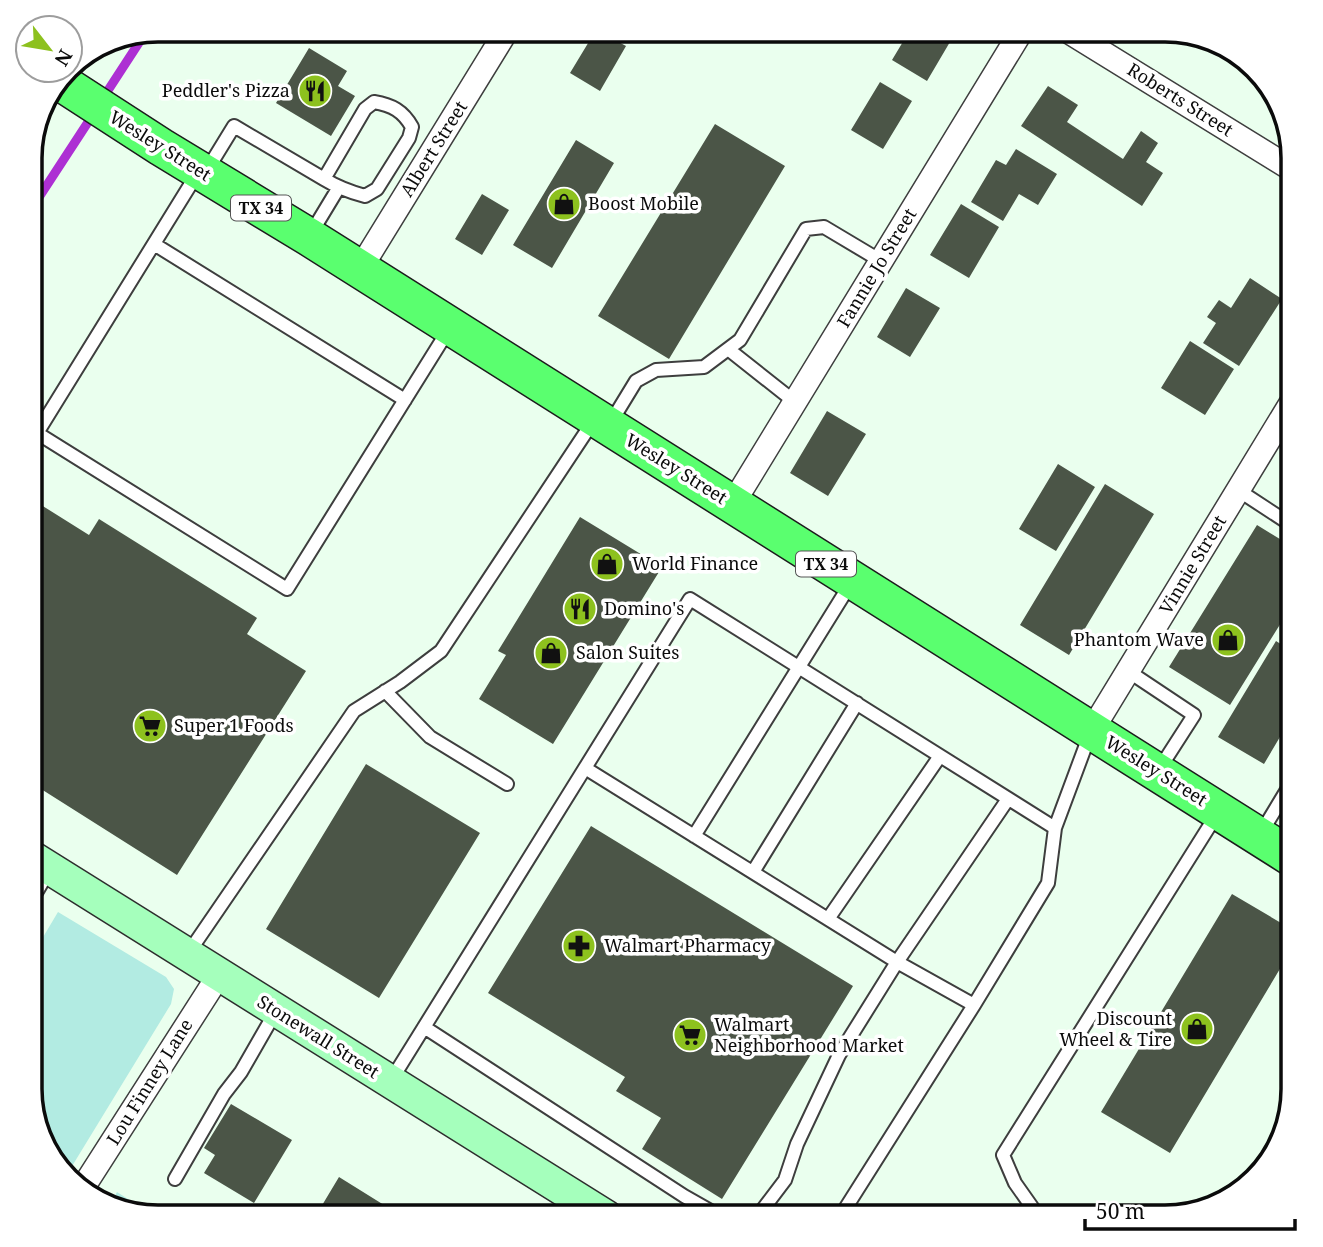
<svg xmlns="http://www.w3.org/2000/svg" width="1323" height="1247" font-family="'Noto Serif',serif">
  <rect width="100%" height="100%" fill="#eaffee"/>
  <path fill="#b2ebe2" d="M58,912L166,977L174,989L171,1004L66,1176L30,1097V959Z
    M117,1192L156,1217L109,1207Z"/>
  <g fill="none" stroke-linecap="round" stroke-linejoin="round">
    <path stroke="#ad30d3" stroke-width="9" d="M103,98L144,35
      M30,211L94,113"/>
  </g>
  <path fill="#4b5547" d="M596,30L626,46L600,91L570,73Z
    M910,30H957L927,81L892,60Z
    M309,48L347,71L338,86L355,96L331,136L276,103Z
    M880,82L912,101L883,149L851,130Z
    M1048,86L1078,105L1067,122L1123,159L1141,131L1158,143L1146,162L1163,173L1142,206L1021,126Z
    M715,124L785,166L669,359L598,316Z
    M576,140L614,163L552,268L513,245Z
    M1016,149L1057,174L1038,205L1019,194L1003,221L971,202L996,160L1006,165Z
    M482,194L509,210L482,255L455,239Z
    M961,204L999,227L969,278L930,255Z
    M1250,278L1282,299L1239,366L1203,343L1216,323L1207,317L1219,300L1231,308Z
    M906,288L940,308L910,357L877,337Z
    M1190,341L1234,369L1205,415L1161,388Z
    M827,411L866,434L828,496L790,473Z
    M1058,464L1095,487L1056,551L1019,529Z
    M1105,484L1154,514L1069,655L1020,625Z
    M30,498L89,535L99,519L257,618L247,634L306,671L177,875L30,782Z
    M580,517L662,567L553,744L479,699L506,655L498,651Z
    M1257,525L1293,547V613L1289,610L1230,705L1169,667Z
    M1276,641L1293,652V715L1264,764L1218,737Z
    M366,764L480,833L379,998L266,929Z
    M591,826L853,986L722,1199L642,1149L661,1118L616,1091L625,1077L488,993Z
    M1232,894L1293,930V947L1170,1153L1101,1112Z
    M231,1104L292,1140L254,1203L204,1173L215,1155L204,1148Z
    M339,1177L384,1205L377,1217H315Z
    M260,1206L280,1217H254Z"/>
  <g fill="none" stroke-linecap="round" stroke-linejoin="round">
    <defs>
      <path id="lane" d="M207,170L234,126L324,179C337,187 350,192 365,196L377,189L409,138L412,127C403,111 392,105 374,102L365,109L324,179
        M310,235L339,187
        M154,244L405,400
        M728,349L795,402
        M611,422L636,381L656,370L704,367L740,340L806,229L824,227L881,261
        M37,433L287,589L449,329
        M32,436L37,433L197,174
        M1238,490L1293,526
        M1128,671L1194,715L1158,771
        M385,691L430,737L507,784
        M585,768L690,599L1055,828
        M1261,833L1293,780
        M694,836L851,583
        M753,872L857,703
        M30,903L50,869
        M828,919L940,756
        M187,955L354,711L400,682L441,651L594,420
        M424,1027L684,1196L721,1217
        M390,1082L585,768L897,962L974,1005
        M175,1179L224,1094L241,1072L276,1011
        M757,1217L785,1180L797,1144L839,1055L897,962L1008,799
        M840,1217L974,1005L1048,883L1055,828L1090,734
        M1039,1217L1015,1183L1003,1155L1217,814"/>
      <path id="street" d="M1066,30L1293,170
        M360,269L507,30
        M732,505L1022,30
        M1092,730L1293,400
        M82,1189L219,975"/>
      <path id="secondary" d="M30,856L607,1217"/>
      <path id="primary" d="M59,81L161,147L309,237L1293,858"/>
    </defs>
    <use href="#lane" stroke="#3e3e3e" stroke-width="16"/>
    <use href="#street" stroke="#3e3e3e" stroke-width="26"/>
    <use href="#secondary" stroke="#2d2d2d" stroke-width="35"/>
    <use href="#primary" stroke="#1c1c1c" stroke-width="40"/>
    <use href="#lane" stroke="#fff" stroke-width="12"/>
    <use href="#street" stroke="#fff" stroke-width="23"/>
    <use href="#secondary" stroke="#a5ffbc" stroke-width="32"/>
    <use href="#primary" stroke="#5aff6f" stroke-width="37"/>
  </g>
  <defs>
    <symbol id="restaurant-disc" viewBox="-11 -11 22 22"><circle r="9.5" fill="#8dc11e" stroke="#fff"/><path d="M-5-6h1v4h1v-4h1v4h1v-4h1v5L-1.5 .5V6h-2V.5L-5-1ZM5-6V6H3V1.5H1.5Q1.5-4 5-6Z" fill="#111"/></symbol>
    <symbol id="shop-disc" viewBox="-11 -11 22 22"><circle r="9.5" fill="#8dc11e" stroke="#fff"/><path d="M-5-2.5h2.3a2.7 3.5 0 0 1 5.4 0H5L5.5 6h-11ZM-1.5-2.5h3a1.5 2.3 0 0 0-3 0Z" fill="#111"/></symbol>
    <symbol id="supermarket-disc" viewBox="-11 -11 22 22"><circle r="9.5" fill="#8dc11e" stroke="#fff"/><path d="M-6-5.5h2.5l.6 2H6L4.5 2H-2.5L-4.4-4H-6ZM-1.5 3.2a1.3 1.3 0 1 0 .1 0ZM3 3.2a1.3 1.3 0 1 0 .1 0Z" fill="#111"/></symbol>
    <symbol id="pharmacy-disc" viewBox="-11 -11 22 22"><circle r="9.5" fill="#8dc11e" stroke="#fff"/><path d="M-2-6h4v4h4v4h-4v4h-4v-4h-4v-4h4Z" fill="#111"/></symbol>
  </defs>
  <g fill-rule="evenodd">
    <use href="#restaurant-disc" x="296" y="72" width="38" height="38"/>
    <use href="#shop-disc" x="545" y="185" width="38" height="38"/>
    <use href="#shop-disc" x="588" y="545" width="38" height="38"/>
    <use href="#restaurant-disc" x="561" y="590" width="38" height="38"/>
    <use href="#shop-disc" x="1209" y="621" width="38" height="38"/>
    <use href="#shop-disc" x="532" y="634" width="38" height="38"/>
    <use href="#supermarket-disc" x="131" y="707" width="38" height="38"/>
    <use href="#pharmacy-disc" x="560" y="927" width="38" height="38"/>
    <use href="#shop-disc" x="1178" y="1010" width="38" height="38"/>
    <use href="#supermarket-disc" x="671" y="1016" width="38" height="38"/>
  </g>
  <g text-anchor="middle" stroke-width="7" stroke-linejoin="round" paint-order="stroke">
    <g fill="#fff" stroke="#545454" stroke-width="2">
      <rect x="231" y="195.5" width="60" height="25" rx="5"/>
      <rect x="796" y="551.5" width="60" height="25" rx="5"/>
    </g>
    <g font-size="16" font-weight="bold" fill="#0b0b0b">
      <text x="261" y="214">TX 34</text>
      <text x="826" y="570">TX 34</text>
    </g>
    <g font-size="18" fill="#0b0b0b" stroke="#fff" text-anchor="start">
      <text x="290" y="97" text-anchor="end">Peddler's Pizza</text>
      <text x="588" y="210">Boost Mobile</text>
      <text x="632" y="570">World Finance</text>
      <text x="604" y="615">Domino's</text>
      <text x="1204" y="646" text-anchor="end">Phantom Wave</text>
      <text x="576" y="659">Salon Suites</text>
      <text x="174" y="732">Super 1 Foods</text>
      <text x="604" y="952">Walmart Pharmacy</text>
      <text x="1172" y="1025" text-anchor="end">Discount<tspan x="1172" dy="21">Wheel &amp; Tire</tspan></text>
      <text x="714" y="1031">Walmart<tspan x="714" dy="21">Neighborhood Market</tspan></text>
    </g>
    <g font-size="18" fill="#0b0b0b" stroke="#fff">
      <text transform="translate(1180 100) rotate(32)" y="6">Roberts Street</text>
      <text transform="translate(160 146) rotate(32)" y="6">Wesley Street</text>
      <text transform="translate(434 149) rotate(-58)" y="6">Albert Street</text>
      <text transform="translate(877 268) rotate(-59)" y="6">Fannie Jo Street</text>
      <text transform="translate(676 469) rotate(32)" y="6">Wesley Street</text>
      <text transform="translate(1193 565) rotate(-59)" y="6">Vinnie Street</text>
      <text transform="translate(1156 771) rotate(32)" y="6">Wesley Street</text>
      <text transform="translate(318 1037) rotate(32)" y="6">Stonewall Street</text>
      <text transform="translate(150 1082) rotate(-58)" y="6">Lou Finney Lane</text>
    </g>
  </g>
  <path d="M0 0H1323V1247H0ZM158 42H1165A116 116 0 0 1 1281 158V1089A116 116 0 0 1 1165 1205H158A116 116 0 0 1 42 1089V158A116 116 0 0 1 158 42Z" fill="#fff" fill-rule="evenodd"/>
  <path fill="none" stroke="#0b0b0b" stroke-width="3.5" d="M158 42H1165A116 116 0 0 1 1281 158V1089A116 116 0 0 1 1165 1205H158A116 116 0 0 1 42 1089V158A116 116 0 0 1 158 42Z"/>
  <g transform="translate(49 49) rotate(121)"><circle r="33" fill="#ffffff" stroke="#9d9d9d" stroke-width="2"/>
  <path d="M0-5L12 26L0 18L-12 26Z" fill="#8dc11e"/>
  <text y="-10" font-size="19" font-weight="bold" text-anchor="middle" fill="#0b0b0b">N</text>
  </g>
  <path d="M1085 1219v10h210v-10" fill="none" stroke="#0b0b0b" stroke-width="3.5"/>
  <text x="1096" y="1219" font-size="21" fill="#0b0b0b" stroke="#ffffff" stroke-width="5" paint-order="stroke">50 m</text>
</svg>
